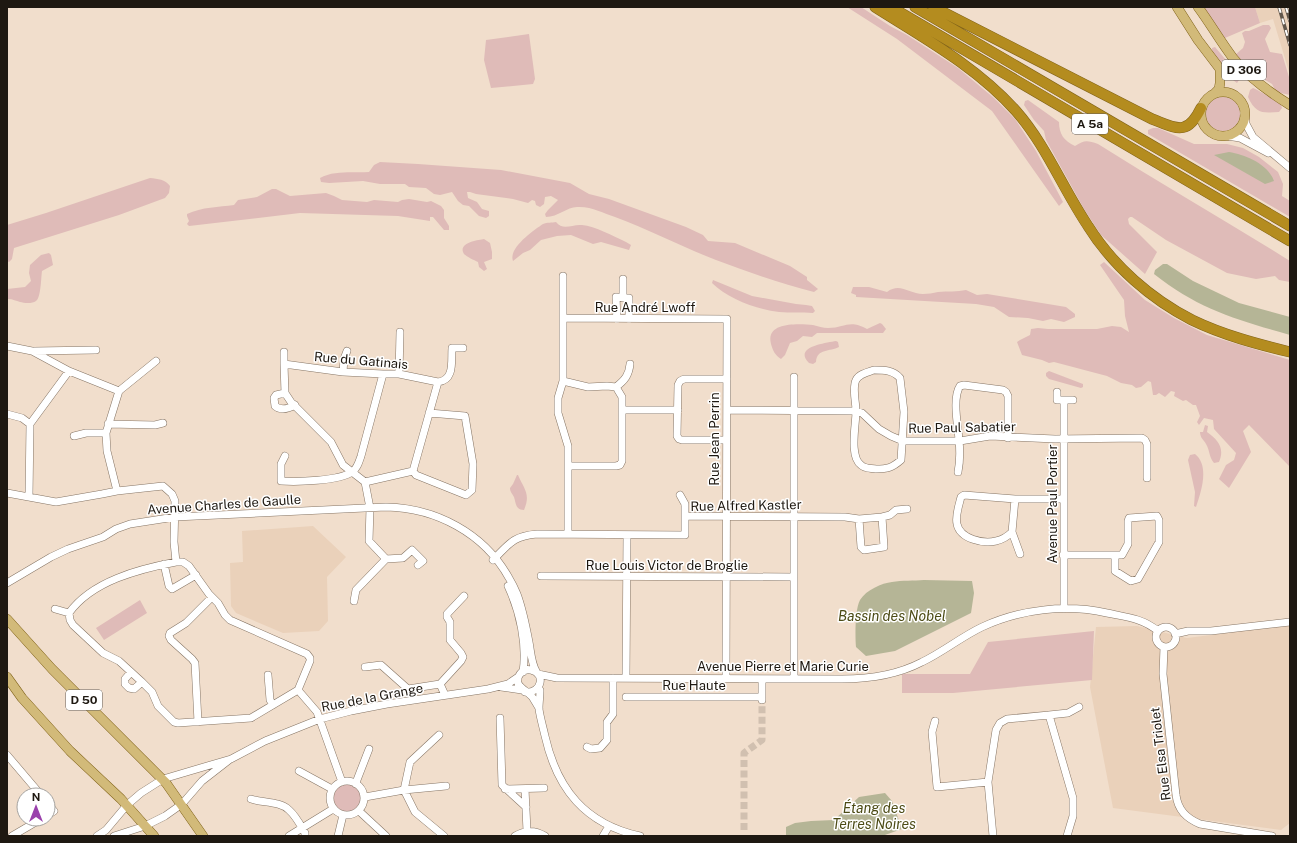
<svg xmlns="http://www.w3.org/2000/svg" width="1297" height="843" font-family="'Public Sans',sans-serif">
  <rect width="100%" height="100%" fill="#f1decc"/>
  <path fill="#ead1ba" d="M1255,7H1290V75L1273,19L1260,23Z
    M313,526L346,557L327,577L328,621L319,631L283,633L236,613L231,606L230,563L243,562L242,531Z
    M1290,625V823L1281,830L1113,808L1090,687L1096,627L1137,626L1187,638Z"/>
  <path fill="#dfbbb8" d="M847,7H861L890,26L907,35L958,68L994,98L1015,119L1036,151L1063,202L1059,206L992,111L897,39Z
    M1203,7H1255L1260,23L1225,38Z
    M1263,25H1269L1271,28L1265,39L1270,52L1282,54L1289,77L1290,95L1276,92L1272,84L1260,77L1252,69V63L1249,60L1237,59L1235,55L1243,48L1245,42L1242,33L1245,31H1249Z
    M529,34L535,79L533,84L491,88L484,60L486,40Z
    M1215,47L1237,73L1239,80L1237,83C1227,76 1212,61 1212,48Z
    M1253,88C1256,89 1275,100 1278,103C1281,104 1281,105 1282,108L1279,112C1262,113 1256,114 1248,97L1250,90Z
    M1206 114a17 17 0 1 1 34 0a17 17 0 1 1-34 0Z
    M1028,100L1059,122C1059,134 1064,141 1075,146C1084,140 1087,140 1098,144C1161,184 1226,221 1290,261V282L1279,280L1275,276L1256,279L1227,273L1166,240L1132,217H1130L1128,219L1129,224L1157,252L1145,274L1101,235L1084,209L1046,140L1044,131L1034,120L1024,105L1025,101Z
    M1153,128H1158L1194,144H1227L1243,148L1259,157L1278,172L1283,184L1282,196L1290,201V217L1148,134V130Z
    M380,162L418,164L501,170L570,183L589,194L609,199L686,227L703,235L708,241L735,243L790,266L807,277V280L818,289L814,292C781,284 748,272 716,260C682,247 650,230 615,217C603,213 591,206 577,207C567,207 558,217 546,217L545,214L548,210L558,200L551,196L545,197L544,204L540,207L536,205L535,201L532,200L528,203L513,199L476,194L470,192H467L468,198L477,202L482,209L489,211V216L486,218L479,216L469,206L463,205L458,201L452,192L440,195L434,194L426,188L409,187L405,184H380L363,181L329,183L321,182L320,178C334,170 353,173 369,172L374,165Z
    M150,178C158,179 165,179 170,186L169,193L165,198L119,215L14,248L12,259L9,262L7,261V225L46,213Z
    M272,189H276L290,196L326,193L334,196L342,200L367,202L374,200L398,202L402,200L409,199L427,202L431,201L441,206L444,210V218L449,226V230H444L433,217H430V221L398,216L300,213L189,226L187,224L189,221L187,216V214C202,207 219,207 234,205L238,200L257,197Z
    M556,222C563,231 572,224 582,225C595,226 613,236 626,242L631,245L629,250L601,242L593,244L571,235L557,236L541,240L530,250L523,253L513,261C508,248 534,230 543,224C547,222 552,223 556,222Z
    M484,239L490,243L492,252V259L484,262L487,269L484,271L479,267L478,262C474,260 467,257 464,254C457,243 478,240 484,239Z
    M49,253L51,255L53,265L42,271C41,278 41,298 36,301C32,304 24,303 20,302C16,301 13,299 8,299L7,301V289L25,287L31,281L29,273L30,265L41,255Z
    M1104,262L1145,300L1174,318L1207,335L1290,360V467L1249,425L1243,431L1251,452L1229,488L1219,479L1226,465L1234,460L1236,453L1214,429L1213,420L1204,418L1199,425L1197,422L1200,416L1196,405H1193L1186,400L1183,401L1174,396L1175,392L1171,391L1165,397L1159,393L1156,395H1153L1151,382L1148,381L1141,387L1136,388L1132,385L1121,383L1107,376L1054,362L1049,363L1042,360L1022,355L1017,342L1020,340L1030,335L1031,329L1038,328L1048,329H1097L1112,326L1121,327L1129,332L1125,316L1124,300L1100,265Z
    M713,280L752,296L796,304L806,305L812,306L815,311L813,313C802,312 790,313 779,312C756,309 728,299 712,283Z
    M853,287H869L887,292C900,282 909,294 923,294C928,294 933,293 938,292C948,291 957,292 966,290L977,295L987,294L1066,307L1075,314V317L1064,322L1051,319L1043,321L1028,318L1009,317L994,307L976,304L856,297V295L851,293Z
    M880,323L882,324L886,329L883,333H817L812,337L803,336L797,341L790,343L785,355L781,359C775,355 773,351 771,344C765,321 800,324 813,325C818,326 823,328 828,328C845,328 849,319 867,329Z
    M836,341L838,342L839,347C830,352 817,348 816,362L813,364L809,363C793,347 825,343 836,341Z
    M1049,371L1083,384V387L1081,388L1049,379L1046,376V373Z
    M1205,425L1208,426L1207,432C1218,440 1225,448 1219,462L1214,463C1209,457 1210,451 1206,444C1204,440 1200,438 1200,432H1203Z
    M1195,454C1210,466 1201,492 1196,507L1194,506L1195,492L1188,460L1190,455Z
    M517,475H518C524,489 531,494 524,510C516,510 516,504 514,497C512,493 510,492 510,488L513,484Z
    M140,600L147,613L104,640L96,628Z
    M1094,631L1092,680L953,693H902V674H970L988,642Z
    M333 798a14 14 0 1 1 28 0a14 14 0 1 1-28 0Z"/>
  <path fill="#b5b596" d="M1229,152C1246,155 1268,164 1274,181L1265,184L1214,155Z
    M1163,264H1167L1193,281L1239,303L1290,317V335C1237,320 1198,309 1154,274L1155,270Z
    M924,580L972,581L974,593L971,613L895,651L866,656L856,647C855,636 855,609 860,600C866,590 882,583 892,582C902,580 914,581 924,580Z
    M885,793L892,801L902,829L882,836H786V827L795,823L811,821L834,820L859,797Z"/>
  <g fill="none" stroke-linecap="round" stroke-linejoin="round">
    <path stroke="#d1c0b0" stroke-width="7" stroke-dasharray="7 3.5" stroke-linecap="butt" d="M744,830V753L762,740V701"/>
    <defs>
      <path id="minor" d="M1244,113L1246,124L1253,137L1290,168
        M1227,136L1240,138L1268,153
        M563,276V381L558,398V413L568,446V534
        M623,298V279
        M564,318L727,319L726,679
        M617,319L616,297L629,298V319
        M7,346L32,351L69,371L119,391L106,433L107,451L117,491
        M34,351L96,350
        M284,352V364
        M874,370C884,370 893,370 900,378L904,412L901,460C892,468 887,469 876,469C870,468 865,469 861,465C849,456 856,425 856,411C856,402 852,388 856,380C859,374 868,372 874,370Z
        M343,372L344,359L347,351
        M399,374L400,332
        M563,381L588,387L607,386L616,387L622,397V461L620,465L616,466H568
        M438,382C455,380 451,361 452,348H463
        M616,387C625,380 629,375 630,364
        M119,391L156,361
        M1057,392V400H1073
        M285,393L276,395L274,398L275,406C281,411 288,409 295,405
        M622,410H678
        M727,410L856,411L862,413L879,429L891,436L903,441H960L990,436L1055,439L1142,438L1145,440L1147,444V478
        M7,414L22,418L30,424
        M108,424L155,425L163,423
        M74,436L86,433H106
        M726,440H682L679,439L677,436L678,385L680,381L684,379H727
        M285,456L281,464V481C297,482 339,481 352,472C357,469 359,462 361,456L383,374
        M413,471L416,475L466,495L472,490L473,464L465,416L429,413
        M958,472C960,462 960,450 959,440C958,426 952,398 960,386L964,385L1003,390L1006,392L1008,396V438
        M365,482L413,471L438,382L399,374H383L343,372L284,364L285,393L291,402L331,442L343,465L365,482L370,508L369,541L386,559L403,558L412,550L423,561L418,565
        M7,493L56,502L102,494L117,491L163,486L172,494L175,501L174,542L176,562
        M680,495L685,504V516
        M29,497L30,424L69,371
        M1015,499L1012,532C1008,536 1001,540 996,541C983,544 960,539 957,524C955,516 959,505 961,497L964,495L1015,499H1064
        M859,519L861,547L864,550L884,547L882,517
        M1012,532L1020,554
        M1063,555H1122L1128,544V521L1129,518L1157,516L1159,520V542L1138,579L1131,581L1115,571V555
        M493,560C509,544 513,536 537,534L685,535V516L845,517L859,519L882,517L890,515L896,510L907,509
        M176,562H183L189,566L209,594L218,603L225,615L230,620L307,654L310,658V661L298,690L251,718L178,723L174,722L158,706L152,692L142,682L119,661L103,653L73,625L70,620L69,613C92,581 139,569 176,562Z
        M164,564L169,586L172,589L196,575
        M541,576L794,577
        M7,583L51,557L68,549L103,537L116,529L130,524L175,517L386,507C436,508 484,533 509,578C512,583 515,589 517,594C523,610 526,626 529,642C531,652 531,662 536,671
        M508,586C520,612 527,644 523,672
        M354,601L356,590L386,559
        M55,609L69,613
        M1064,609V400
        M1156 637a10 10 0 1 1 20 0a10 10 0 1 1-20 0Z
        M1175,634L1188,631H1211L1290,622
        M1164,647L1163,674L1176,795C1178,810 1186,818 1200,824L1272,836
        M365,667L381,665L408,689L440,684
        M131,672L125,679V684L129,688L134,689L142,682
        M538,674L557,678L842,679C870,679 897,675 922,662C943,652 961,637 982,627C1021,609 1066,604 1107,613C1126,617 1142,618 1158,631
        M268,675L270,700L273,705
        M626,678L627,535
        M794,679V377
        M501,687L522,690
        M538,688L540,690C540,696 539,703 539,709C540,717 543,727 545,736C557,789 585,824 640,836
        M298,690L317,712L342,782
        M525,692C542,694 546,673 531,670C527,669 523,670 520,674C511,686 528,690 533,698C535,701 537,705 539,708
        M445,695L440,684L461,661L463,657L461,653L450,640V622L447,617V614L464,596
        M626,697H762
        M762,700V679
        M1049,715L1068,713L1079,707
        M500,718L502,785L526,807
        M935,721L932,732L937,787L988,782
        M198,722L195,663L192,659L171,640L169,636L170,633L186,623L212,597
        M439,735L410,762L404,790L415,812L444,836
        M587,747L591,749L600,748L607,740V722L613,714V678
        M7,755L41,795
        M299,771L332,789
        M330 798a17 17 0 1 1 34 0a17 17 0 1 1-34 0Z
        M356,784L357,780L369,749
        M505,789L544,788
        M525,789L527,831
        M365,797L404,790L446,786
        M251,799C262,803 280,801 289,810C296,816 301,826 305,833V836
        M48,804L54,811L48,815
        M359,811L386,836
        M12,836L41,819
        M97,836L106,830L127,805L141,793L163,779L231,759L265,741L320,719L351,711L387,704L488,689L508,684L518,677
        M114,836L145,826L165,816L182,804L202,781L229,760
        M289,836L333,809
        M338,836L343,815
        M515,836C525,830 535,830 545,836
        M603,836L609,826
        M993,836L988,782L996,730L1000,723L1007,719L1049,715L1073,798V816L1067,836"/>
      <path id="major" d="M1177,7L1198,40L1220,69V83L1219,89L1214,94
        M1198,7C1210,23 1220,41 1233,58C1248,77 1269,92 1290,105
        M1201 114a22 22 0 1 1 44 0a22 22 0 1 1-44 0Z
        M7,619L52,669L166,783L203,836
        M7,677L22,698L70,751L121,799L154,836"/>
      <path id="highway" d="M875,7C924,38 977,67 1016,111C1046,145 1063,189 1088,226C1113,266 1151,299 1192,320C1223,335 1257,344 1290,352
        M891,7L1290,241
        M915,7L1290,226
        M933,7L1152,119C1176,128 1187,137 1201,108"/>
    </defs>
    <use href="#minor" stroke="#867565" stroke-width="8"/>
    <use href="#major" stroke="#80631a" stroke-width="10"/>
    <use href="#highway" stroke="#80631a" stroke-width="11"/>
    <use href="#minor" stroke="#fff" stroke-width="7"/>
    <use href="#major" stroke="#d2ba79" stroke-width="9"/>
    <use href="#highway" stroke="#b48c1f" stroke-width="10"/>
    <defs>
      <path id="rail" d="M1279,7L1290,45
        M1286,7L1290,21"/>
    </defs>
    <use href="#rail" stroke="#61574c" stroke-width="3.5"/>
    <use href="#rail" stroke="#fff" stroke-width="2" stroke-dasharray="6" stroke-linecap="butt"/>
  </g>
  <g text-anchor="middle" stroke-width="3" stroke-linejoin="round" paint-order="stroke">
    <g fill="#fff" stroke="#625d58" stroke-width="1">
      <rect x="1222" y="60" width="44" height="20" rx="3"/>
      <rect x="1072" y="114" width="36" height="20" rx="3"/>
      <rect x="66" y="690" width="36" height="20" rx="3"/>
    </g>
    <g font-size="12" font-weight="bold" fill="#1e1811">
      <text x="1244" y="74">D 306</text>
      <text x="1090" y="128">A 5a</text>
      <text x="84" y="704">D 50</text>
    </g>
    <g font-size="13" fill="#1e1811" stroke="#fff">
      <text x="645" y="312">Rue André Lwoff</text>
      <text transform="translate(361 360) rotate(5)" y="5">Rue du Gatinais</text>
      <text transform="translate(962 427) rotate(-1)" y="5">Rue Paul Sabatier</text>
      <text transform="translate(714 439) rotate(-90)" y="5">Rue Jean Perrin</text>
      <text transform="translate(224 504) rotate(-4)" y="5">Avenue Charles de Gaulle</text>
      <text transform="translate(1052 504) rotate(-90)" y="5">Avenue Paul Portier</text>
      <text transform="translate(746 505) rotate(-1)" y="5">Rue Alfred Kastler</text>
      <text x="667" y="570">Rue Louis Victor de Broglie</text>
      <text x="783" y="671">Avenue Pierre et Marie Curie</text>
      <text x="694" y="690">Rue Haute</text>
      <text transform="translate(372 697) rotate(-11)" y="5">Rue de la Grange</text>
      <text transform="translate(1160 754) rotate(-97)" y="5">Rue Elsa Triolet</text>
    </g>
    <g font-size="14" font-style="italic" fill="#4c4b15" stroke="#fff">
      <text x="892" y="621">Bassin des Nobel</text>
      <text x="874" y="813">Étang des<tspan x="874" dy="16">Terres Noires</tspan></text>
    </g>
  </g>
  <rect width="1297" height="843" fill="none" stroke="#1e1811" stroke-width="16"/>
  <g transform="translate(36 807)"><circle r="19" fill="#ffffff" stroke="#a5a3a0"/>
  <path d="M0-3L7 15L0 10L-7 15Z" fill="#9a41ac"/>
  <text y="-6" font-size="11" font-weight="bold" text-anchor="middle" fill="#1e1811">N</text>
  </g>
</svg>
